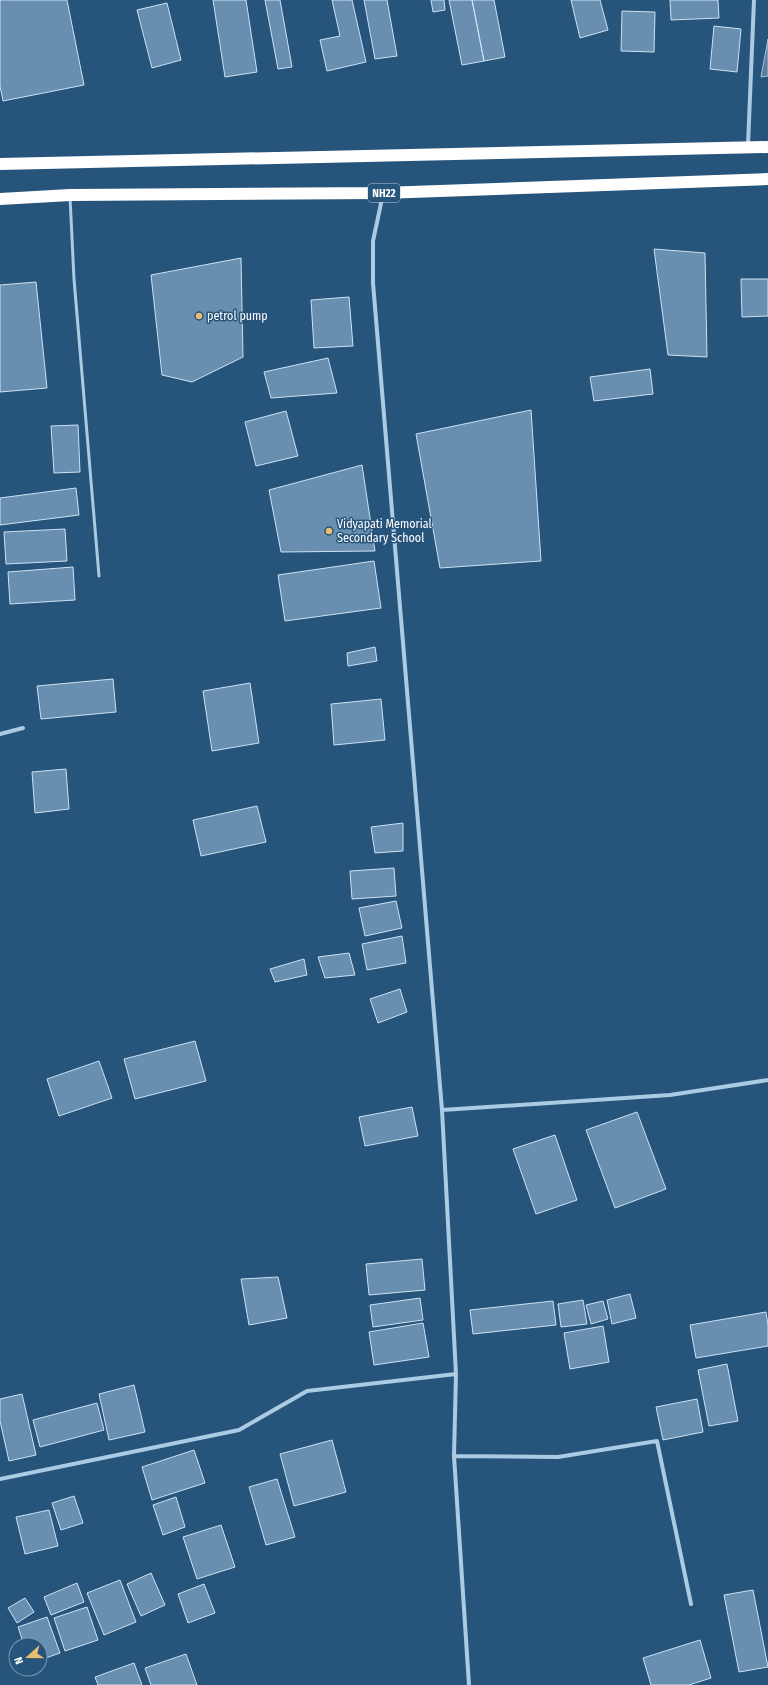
<svg xmlns="http://www.w3.org/2000/svg" width="768" height="1685" font-family="'Fira Sans Condensed',sans-serif">
  <rect width="100%" height="100%" fill="#27547a"/>
  <path fill="#5d7d98" stroke="#9fc6e4" d="M768,39V76L761,77Z"/>
  <path fill="#688faf" stroke="#cde2f3" d="M0,0H67L84,85L3,101L0,86Z
    M213,0H246L257,72L225,77Z
    M265,0H280L292,67L278,69Z
    M332,0H352L366,62L327,71L320,40L340,36Z
    M364,0H387L397,56L375,59Z
    M431,0H444L445,10L433,12Z
    M449,0H472L484,61L462,65Z
    M472,0H494L505,57L484,61Z
    M571,0H600L608,30L580,38Z
    M670,0H718L719,18L671,20Z
    M167,3L181,60L152,68L137,10Z
    M622,11L655,12L654,52L621,51Z
    M714,26L741,29L737,72L710,69Z
    M654,249L705,253L707,357L668,355Z
    M241,258L243,357L192,382L162,375L151,275Z
    M741,279H768V316L742,317Z
    M36,282L47,388L0,392V285Z
    M349,297L353,346L314,348L311,300Z
    M328,358L337,393L271,398L264,372Z
    M650,369L653,394L594,401L590,377Z
    M531,410L541,561L440,568L416,434Z
    M286,411L298,456L256,466L245,422Z
    M78,425L80,472L54,473L51,426Z
    M362,465L375,551L281,552L269,490Z
    M76,488L79,515L0,525V498Z
    M65,529L67,561L6,564L4,532Z
    M374,561L381,608L285,621L278,575Z
    M73,567L75,600L10,604L8,572Z
    M375,647L377,661L348,666L347,653Z
    M113,679L116,712L41,719L37,686Z
    M250,683L259,743L212,751L203,691Z
    M381,699L385,740L334,745L331,704Z
    M66,769L69,809L35,813L32,772Z
    M257,806L266,842L201,856L193,820Z
    M403,823V851L375,853L371,827Z
    M394,868L396,896L352,899L350,871Z
    M396,901L402,928L365,936L359,908Z
    M402,936L406,963L367,970L362,944Z
    M349,953L355,975L325,978L318,957Z
    M304,959L307,975L275,982L270,969Z
    M400,989L407,1012L378,1023L370,999Z
    M195,1041L206,1081L135,1099L124,1059Z
    M99,1061L112,1098L59,1116L47,1079Z
    M412,1107L418,1136L365,1146L359,1117Z
    M637,1112L666,1189L615,1208L586,1130Z
    M555,1135L577,1200L536,1214L513,1149Z
    M422,1259L425,1290L369,1295L366,1264Z
    M278,1277L287,1318L249,1325L241,1279Z
    M630,1294L636,1318L612,1324L607,1300Z
    M420,1298L423,1320L373,1327L370,1305Z
    M583,1300L587,1324L561,1327L558,1304Z
    M553,1301L556,1325L473,1334L470,1310Z
    M603,1301L608,1319L591,1324L586,1305Z
    M766,1312L768,1325V1346L696,1358L690,1325Z
    M423,1323L429,1357L374,1365L369,1332Z
    M603,1326L609,1362L570,1369L564,1333Z
    M727,1364L738,1421L709,1426L698,1370Z
    M134,1385L145,1432L109,1440L99,1394Z
    M22,1394L36,1455L9,1461L0,1421V1399Z
    M697,1399L703,1432L663,1440L656,1407Z
    M97,1403L104,1430L40,1447L33,1420Z
    M332,1440L346,1492L294,1506L280,1454Z
    M194,1450L205,1483L152,1500L142,1467Z
    M277,1479L295,1537L266,1545L249,1487Z
    M74,1496L83,1523L61,1530L52,1503Z
    M176,1497L185,1527L163,1535L153,1505Z
    M49,1510L58,1546L25,1554L16,1517Z
    M221,1525L235,1567L197,1579L183,1537Z
    M151,1573L165,1605L141,1616L127,1584Z
    M120,1580L136,1622L104,1635L87,1593Z
    M77,1583L84,1602L51,1615L44,1597Z
    M204,1584L215,1613L188,1623L178,1594Z
    M753,1590L768,1667L739,1672L724,1595Z
    M25,1598L34,1612L17,1623L8,1608Z
    M87,1607L98,1640L65,1651L54,1618Z
    M47,1617L60,1653L40,1660V1645H24L18,1627Z
    M700,1640L711,1678L689,1685H651L643,1658Z
    M186,1654L197,1685H151L145,1668Z
    M134,1663L142,1685H98L95,1677Z"/>
  <g fill="none" stroke-linecap="round" stroke-linejoin="round">
    <path stroke="#abcae3" stroke-width="3" d="M70,197L74,279L99,576"/>
    <path stroke="#abcae3" stroke-width="4" d="M748,145L754,0
      M383,194L373,241V283L442,1110L456,1374L454,1456L469,1685
      M0,734L23,728
      M442,1110L670,1095L768,1080
      M454,1456L558,1457L657,1441L691,1604
      M0,1479L239,1430L307,1391L456,1374"/>
    <path stroke="#fff" stroke-width="12" d="M0,164L768,147
      M0,199L70,195L383,193L768,179"/>
  </g>
  <g fill="#ebbb71" stroke="#27547a" stroke-width="1.5">
    <circle cx="199" cy="316" r="4"/>
    <circle cx="329" cy="531" r="4"/>
  </g>
  <g text-anchor="middle" stroke-width="3" stroke-linejoin="round" paint-order="stroke">
    <rect fill="#27547a" stroke="#beccd7" stroke-width="1" x="368" y="184" width="32" height="18" rx="3"/>
    <g font-size="11" font-weight="bold" fill="#fff">
      <text x="384" y="197">NH22</text>
    </g>
    <g font-size="12" fill="#fff" stroke="#27547a" text-anchor="start">
      <text x="207" y="320">petrol pump</text>
      <text x="337" y="528">Vidyapati Memorial<tspan x="337" dy="14">Secondary School</tspan></text>
    </g>
  </g>
  <g transform="translate(28 1657) rotate(249)"><circle r="19" fill="#27547a" stroke="#7d98af"/>
  <path d="M0-3L7 15L0 10L-7 15Z" fill="#ebbb71"/>
  <text y="-6" font-size="11" font-weight="bold" text-anchor="middle" fill="#ffffff">N</text>
  </g>
</svg>
